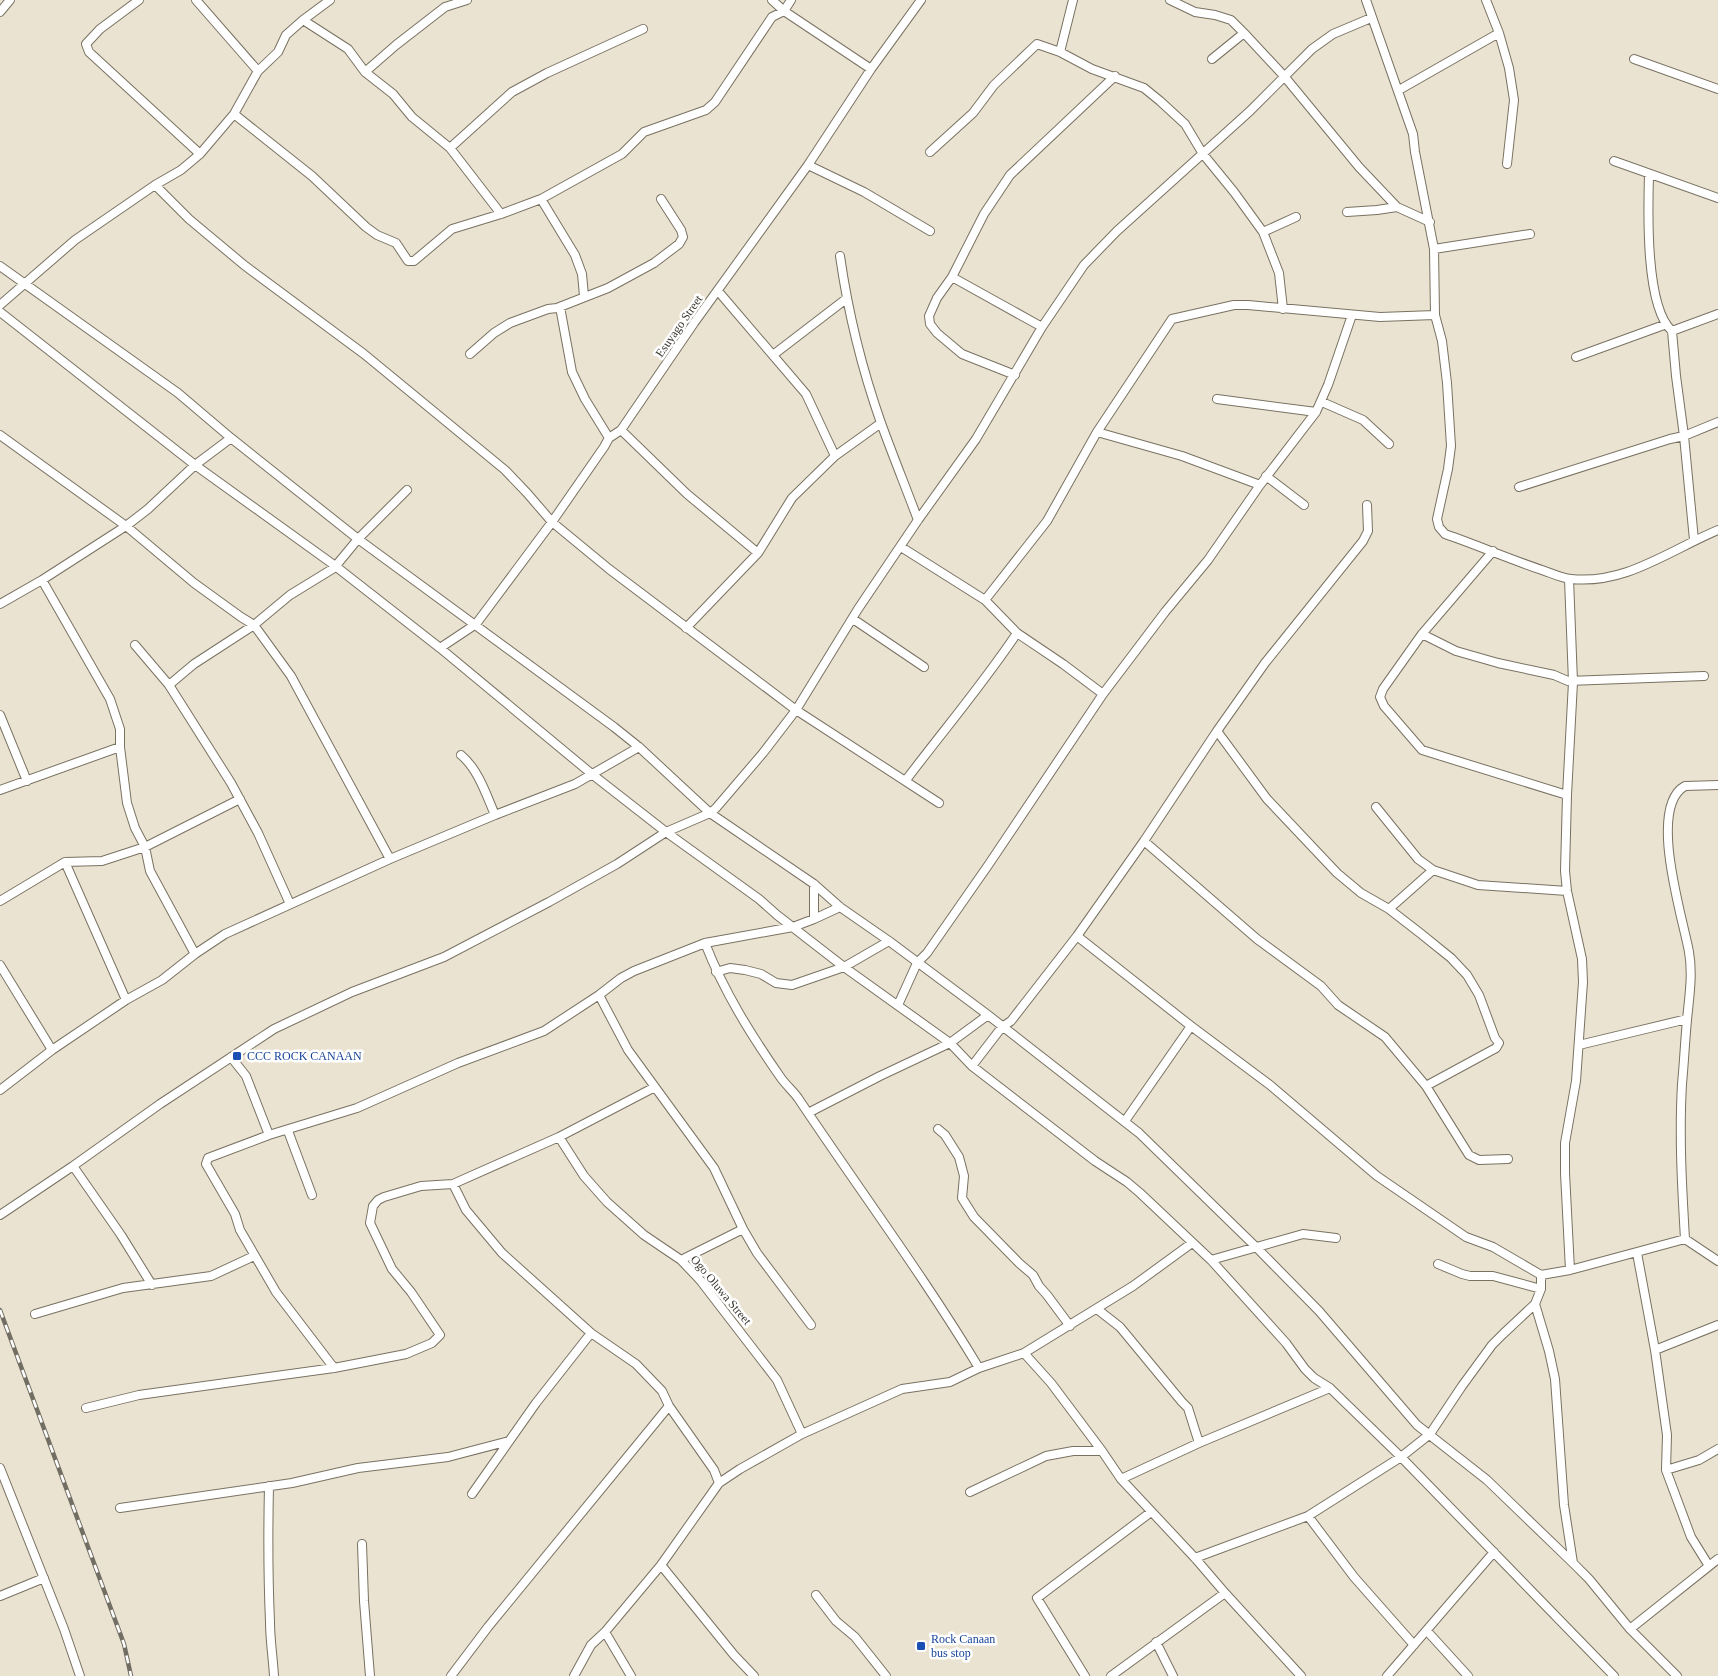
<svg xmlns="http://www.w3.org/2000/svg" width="1718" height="1676" font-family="Georgia,serif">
  <rect width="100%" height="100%" fill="#ebe3d1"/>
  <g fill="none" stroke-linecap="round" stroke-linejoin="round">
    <defs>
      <path id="minor" d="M139,0L100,29L86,44L89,52L200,154
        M196,0L258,71
        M772,0L784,11L871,69
        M1170,0L1195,12L1215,15L1231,20L1244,33
        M1366,0L1413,134L1415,152L1434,249L1435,315L1442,341L1447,383L1451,446L1448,469L1437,519L1439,527L1445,534C1477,545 1509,559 1542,570C1551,573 1561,578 1571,579C1590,581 1609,578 1627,572C1659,561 1687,543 1718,530
        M1486,0L1499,33L1509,68L1514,100L1507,164
        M0,12L10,0
        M303,20L348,49L365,72L393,94L412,117L450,148L501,214
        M1060,52L1073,0
        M1212,59L1244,33L1284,76L1359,167L1397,207L1430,222
        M1634,59L1718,89
        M365,72L396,45L445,7L467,0
        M1399,90L1499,33
        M234,114L312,176L366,227L377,235L396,243L408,261H414L452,229L501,214L541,199L622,154L644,132L706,110L715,102L772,17L784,11L791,0
        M450,148L512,92L547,73L643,29
        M930,152L973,113L994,85L1037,44L1060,52L1092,69L1144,88L1160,101L1185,124L1203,154L1234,192L1263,232L1279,273L1283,309
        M1614,161L1718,198
        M808,165L864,192L930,231
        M1649,174C1648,210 1645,307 1672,331
        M155,185L189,219L244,265L364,354L505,470L527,493L552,522L609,569L796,710L939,803
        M541,199L575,255L582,274L584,296
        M1347,212L1377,210L1397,207
        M1263,232L1296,217
        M1434,249L1530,234
        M840,256C848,312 862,369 881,423C893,456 906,488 918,520
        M0,266L178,393L231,438L358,539L614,727L639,747L710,813L814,884L840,907L889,941L988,1015L1139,1133L1256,1247L1319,1311L1417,1425L1487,1480L1573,1563L1589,1579L1630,1629L1677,1676
        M952,277L1042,327
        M718,291L806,394L835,456
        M0,305L75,240L155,185L181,170L200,154L234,114L258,71L278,52L286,35L303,20L330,0
        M560,307L572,372L585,399L609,438
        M0,312L195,465L334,565L440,648L593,775L666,832L759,899L777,915L844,967L950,1043L972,1066L1095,1161L1127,1182L1140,1193L1211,1260L1286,1343L1305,1369L1314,1378L1330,1388L1401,1457L1614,1676
        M470,354L494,333L510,323L548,309L557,308L608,288L654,263L679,244L683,237L681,230L661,199
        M773,355L846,299
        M1576,357L1664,325
        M1015,375L962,354L937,333L930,324L929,316L937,298L952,277L984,214L1010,175L1115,76
        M1217,399L1316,412
        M1322,402L1363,420L1389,444
        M621,430L687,494L758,553
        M1097,432L1182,456L1260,485
        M0,435L126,526L194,583L241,617L254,625L291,676L390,859
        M1266,476L1304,505
        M1519,487L1670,439L1684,436L1676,376L1672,331L1718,314
        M1694,540L1684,436L1718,422
        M901,547L985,600L1017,633L1063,664L1103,694
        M1493,551L1422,634L1383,689L1380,697L1384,706L1422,750L1567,795
        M1569,579L1573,682L1567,795L1565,871L1567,891L1582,959L1583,982L1576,1081L1565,1143V1173L1570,1270
        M42,580L110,699L120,729V747L127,803L135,828L145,847L150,871L195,954
        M985,600L1047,521L1097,432L1172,319L1234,305H1248L1380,317L1435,315
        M0,604L42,580L126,526L148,509L195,465L231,438
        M853,619L924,667
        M686,628L758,553L792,498L835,456L881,423
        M1422,634L1456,651L1498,663L1554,675L1568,681L1704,676
        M135,645L169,685
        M440,648L476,624L552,522L604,447L609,438L621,430L694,323L808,165L871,69L921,0
        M0,715L27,781
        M1217,731L1267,799L1337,873L1361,893L1389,909L1420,933L1451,958L1467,975L1479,995L1495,1038L1499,1043L1496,1048L1426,1086
        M461,755C478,769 486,794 495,815
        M906,780C943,731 983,684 1017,633
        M1718,785L1685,786C1647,807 1683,918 1689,952C1693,975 1689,998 1687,1020C1685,1041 1684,1063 1682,1084C1679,1136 1682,1188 1685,1239L1718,1261
        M0,790L120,747
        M1376,807L1418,859L1433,870L1478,885L1567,891
        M1144,841L1257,939L1321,986L1338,1005L1385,1037L1426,1086L1469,1155L1479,1160L1508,1159
        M65,862L126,1000
        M814,884V919
        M0,901L65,862L102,861L145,847L240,799
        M290,904L258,833L231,783L169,685L194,664L254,625L290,595L334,568L358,539L407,490
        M1389,909L1433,870
        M1077,936L1191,1026L1270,1085L1377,1176L1466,1237L1493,1247L1541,1275V1289L1535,1304L1549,1351L1555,1379L1564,1505L1573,1563
        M705,943C724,992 751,1035 781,1078C786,1085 793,1091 798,1098C858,1188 923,1275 979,1368
        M0,965L52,1050
        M716,972L730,968L745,970L761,974L776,983L792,985L844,967L889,941
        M599,995L628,1050L714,1168L743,1229L757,1253L811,1325
        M898,1005L917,963L927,953L989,864L1103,694L1165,612L1208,560L1260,485L1316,412L1328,385L1352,315
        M1579,1045L1687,1019
        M231,1057L246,1076L269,1135
        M972,1066L1002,1027L1011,1021L1077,936L1144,841L1217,731L1265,663L1363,541L1368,531L1367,505
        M0,1090L52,1050L126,1000L162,980L195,954L225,934L390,859L495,815L575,784L639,747
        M808,1113L880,1076L950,1043L988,1015
        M1125,1121L1191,1026
        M938,1129L945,1135L959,1157L964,1176L962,1198L974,1217L1019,1263L1033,1275L1039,1286L1047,1295L1070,1326
        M288,1131L312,1195
        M559,1137L584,1176L607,1202L644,1235L681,1260L700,1280L777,1380L802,1434
        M73,1166L121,1235L152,1285
        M453,1184L466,1210L502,1253L591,1333L636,1364L662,1391L669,1406L714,1470L719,1483
        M0,1215L73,1166L160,1104L274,1029L352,992L444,957L549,902L617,864L666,832L710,813L716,808L763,753L796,710L858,609L918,520L976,439L1042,327L1084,265L1117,231L1250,111L1312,49L1333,34L1371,18
        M1637,1253L1655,1350L1667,1435L1666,1470L1691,1537L1709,1566
        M681,1260L743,1229
        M1211,1260L1303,1234L1336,1238
        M1438,1264L1462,1274L1470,1276H1493L1541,1289
        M1541,1275L1570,1270L1685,1239
        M1097,1309L1120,1327L1182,1402L1188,1408L1199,1443
        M35,1314L123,1288L211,1276L254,1256
        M1655,1350L1718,1325
        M1024,1353L1133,1286L1192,1243
        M334,1368L276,1292L240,1230L235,1214L206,1164L208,1158L269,1135L357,1108L458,1063L544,1031L599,995L621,978L634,971L705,943L793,927L814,919L840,907
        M86,1408L139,1395L334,1368L406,1354L432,1343L440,1335L411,1292L392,1269L370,1223L373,1206L378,1200L384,1197L421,1186L453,1184L559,1137L655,1087
        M0,1468L64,1629L80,1676
        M1666,1470L1699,1460L1718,1449
        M1121,1479L1199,1443L1330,1388
        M269,1486C268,1531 268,1576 270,1622C270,1640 273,1658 274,1676
        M970,1492L1046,1456L1073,1451H1102L1121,1479L1195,1558L1225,1593L1301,1676
        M472,1494L536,1403L591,1333
        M120,1508L292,1483L358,1468L448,1457L509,1441
        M1308,1516L1354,1577L1414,1645
        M362,1544L364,1601L370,1676
        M1195,1558L1308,1516L1401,1457L1430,1434L1462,1386L1492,1345L1503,1334L1535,1304
        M661,1565L734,1655L754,1676
        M816,1595L836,1621L855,1637L886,1676
        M0,1596L44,1578
        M1630,1629L1718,1559
        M1427,1631L1468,1676
        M605,1632L631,1676
        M1156,1642L1173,1676
        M451,1676L488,1627L669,1406
        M574,1676L591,1645L605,1632L661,1565L719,1483L740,1469L802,1434L902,1389L950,1382L979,1368L1024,1353L1051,1383L1102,1451
        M1085,1676L1037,1598L1151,1512
        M1111,1676L1225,1593
        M1387,1676L1494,1552"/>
    </defs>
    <use href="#minor" stroke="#797262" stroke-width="10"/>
    <use href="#minor" stroke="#fff" stroke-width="8"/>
    <defs>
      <path id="rail" d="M0,1310L124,1644L131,1676"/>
    </defs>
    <use href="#rail" stroke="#726e63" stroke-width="4.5"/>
    <use href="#rail" stroke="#fff" stroke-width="2.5" stroke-dasharray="8" stroke-linecap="butt"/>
  </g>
  <g fill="#1a4fb4" stroke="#fff" stroke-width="2">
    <rect x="232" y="1051" width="10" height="10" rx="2.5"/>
    <rect x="916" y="1641" width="10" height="10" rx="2.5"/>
  </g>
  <g text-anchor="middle" stroke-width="5" stroke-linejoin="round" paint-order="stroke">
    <g font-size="12" fill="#39362f" stroke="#fff">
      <text transform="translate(679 326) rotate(-55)" y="4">Esuyago Street</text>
      <text transform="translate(721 1290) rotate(50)" y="4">Ogo Oluwa Street</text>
    </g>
    <g font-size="12" fill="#164399" stroke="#fff" text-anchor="start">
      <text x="247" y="1060">CCC ROCK CANAAN</text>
      <text x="931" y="1643">Rock Canaan<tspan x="931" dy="14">bus stop</tspan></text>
    </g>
  </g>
</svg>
